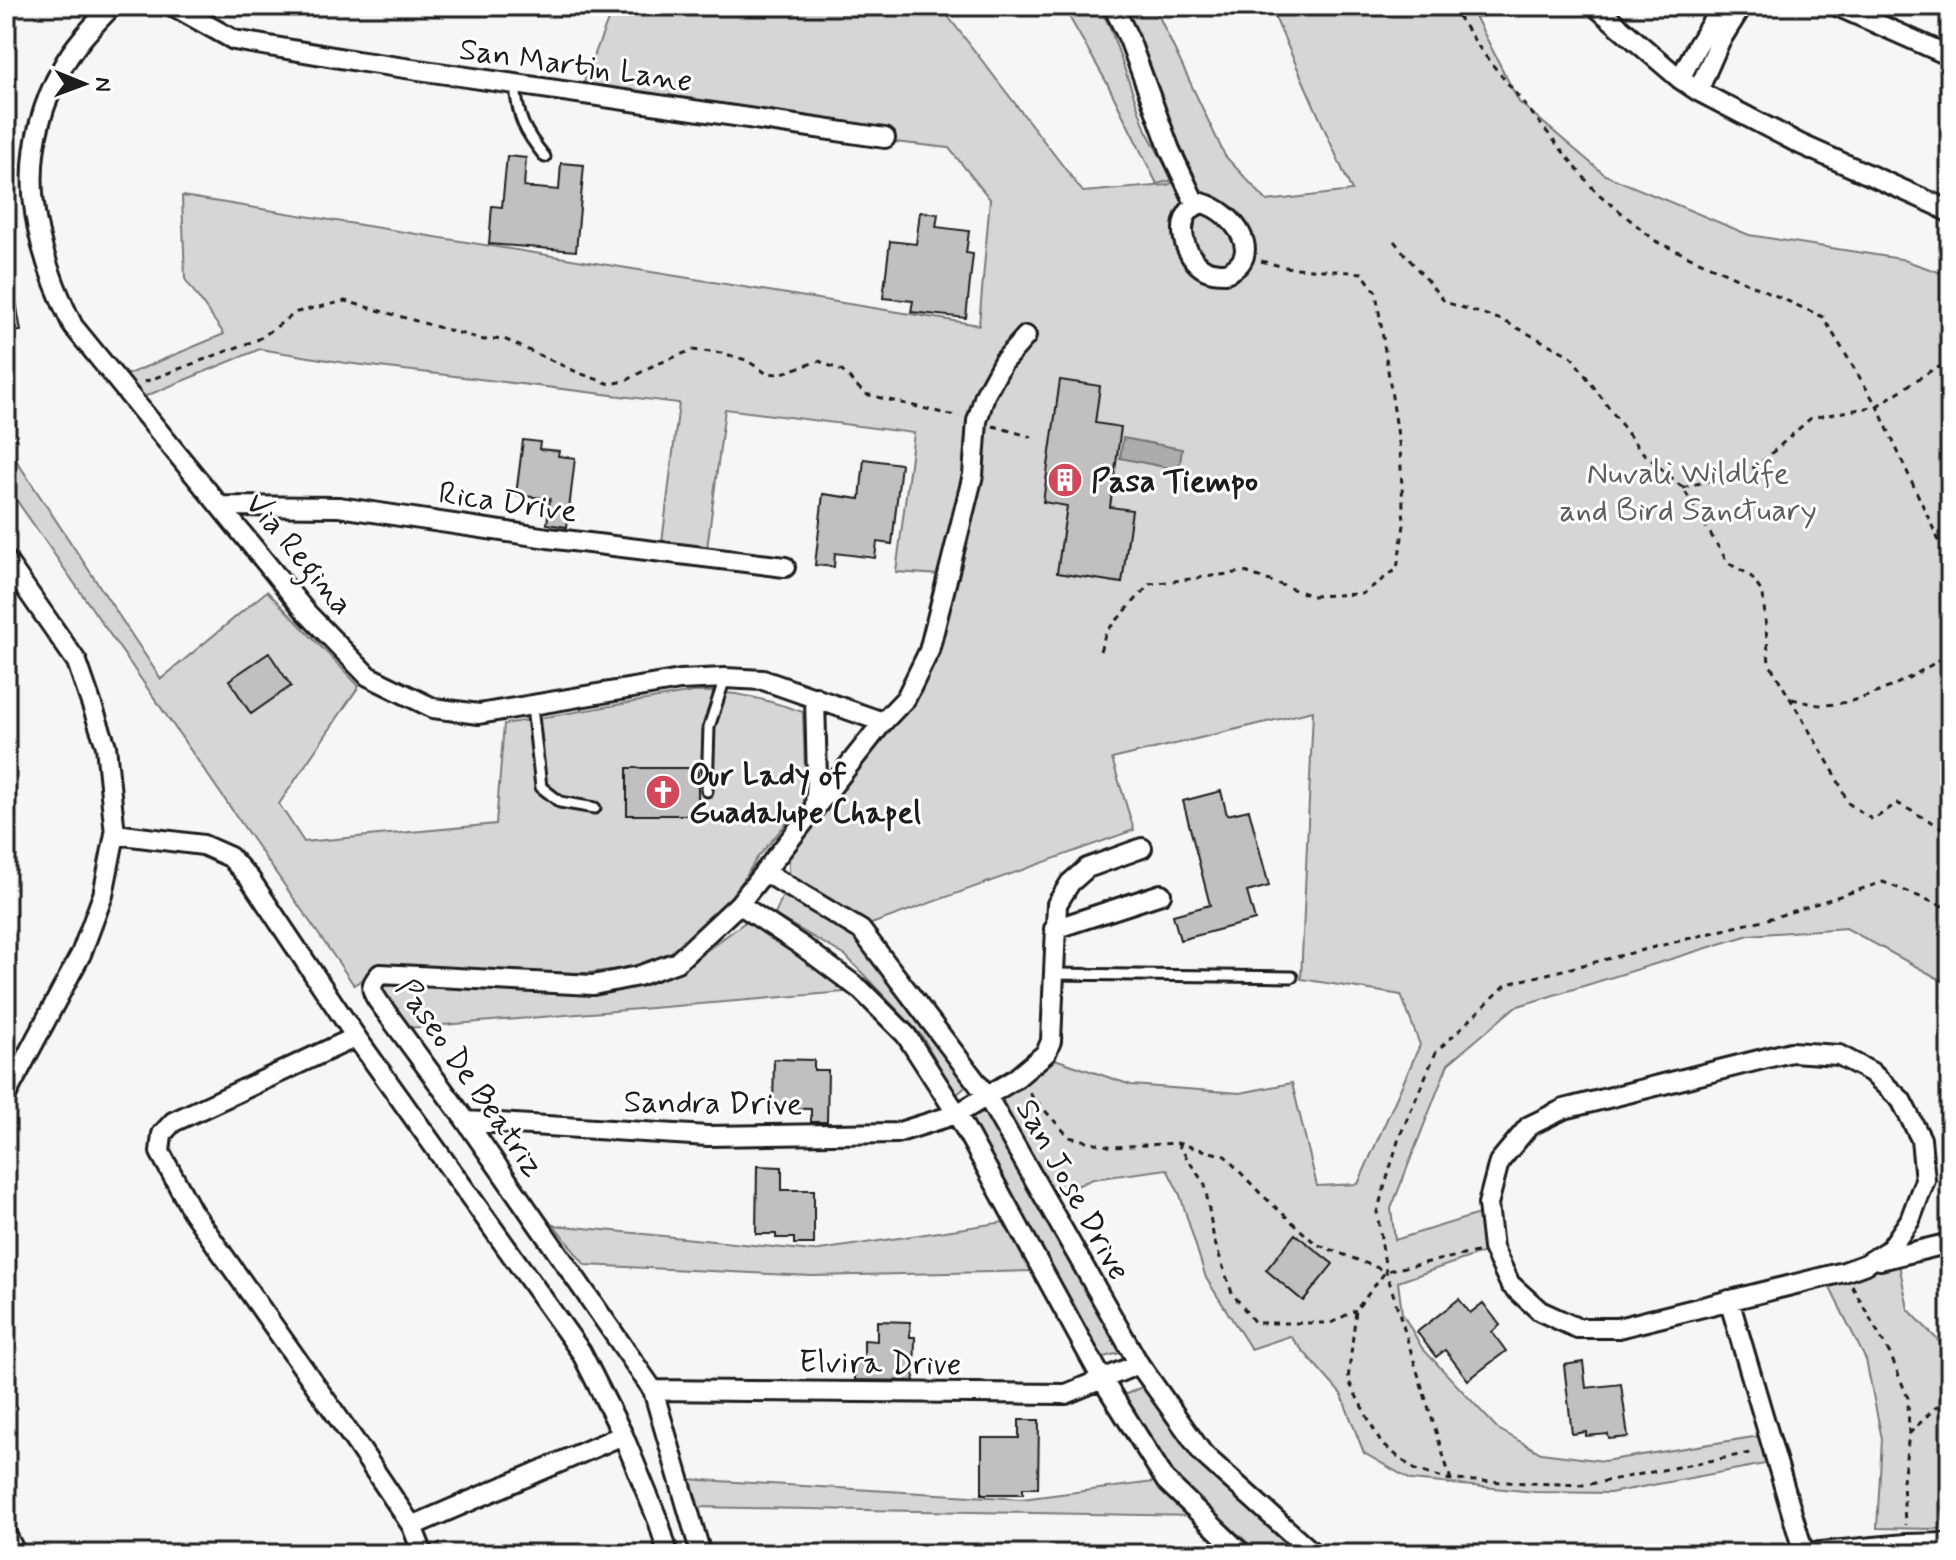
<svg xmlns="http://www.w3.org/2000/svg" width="1956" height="1560" font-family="Mynerve,sans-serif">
  <rect width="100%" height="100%" fill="#f6f6f6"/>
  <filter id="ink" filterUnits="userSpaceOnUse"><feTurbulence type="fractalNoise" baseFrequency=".0125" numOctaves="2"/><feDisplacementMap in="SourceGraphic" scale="16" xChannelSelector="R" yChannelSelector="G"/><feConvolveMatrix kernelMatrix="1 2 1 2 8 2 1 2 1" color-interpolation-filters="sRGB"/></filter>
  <g filter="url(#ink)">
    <path fill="#d6d6d6" stroke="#797979" stroke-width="2" d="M627,6H940L1083,192L1167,185L1194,174L1156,96L1140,45L1124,6H1154L1225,156L1267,201L1352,191L1270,6H1470L1519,102L1605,175L1749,235L1901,259L1950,276V985L1846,928L1749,935L1515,1007L1448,1064L1391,1209L1395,1240L1482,1213L1490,1250L1398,1282L1402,1313L1422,1348L1498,1429L1541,1453L1604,1461L1760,1436L1765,1464L1610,1493L1535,1492L1411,1480L1364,1453L1341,1394L1290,1336L1251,1349L1206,1278L1180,1195L1167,1169L1093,1179L1053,1196L1001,1106L1010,1086L1043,1055L1131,1085L1240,1093L1292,1083L1317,1186L1358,1184L1420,1045L1401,995L1301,979L1313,711L1112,759L1134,830L863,927L789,881V856L913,699L955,576L896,572L914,433L725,409L707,549L662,543L679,403L346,363L260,349L141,398L124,376L224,334L185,279L182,196L979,325L990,199L949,148L895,142V132L771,111L583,85L611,12Z
      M1063,6H1098L1109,25L1146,130L1173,180L1157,184L1107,83Z
      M6,445L161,679L267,591L359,686L279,804L304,842L496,824L504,724L693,692C735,690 763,699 803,712L806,800L757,858L734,895L674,951L634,967L587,973L378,970L354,985L6,485Z
      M783,895L856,939L932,1030L969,1084L956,1095L922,1036L846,956L775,915Z
      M748,920L795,948L845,992L407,1028L389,1010L380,985L387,979L587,991L679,971Z
      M985,1111L1124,1352L1099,1358L969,1119Z
      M1004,1222L1034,1271L812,1276L585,1265L554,1225L813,1251Z
      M1898,1259L1908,1309L1950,1353V1460L1940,1529L1877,1528L1882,1439L1866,1360L1823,1274Z
      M1144,1386L1198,1462L1288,1546L1283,1554H1261L1180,1484L1124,1395Z
      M685,1479L1022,1499L1161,1481L1196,1516L695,1507Z"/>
    <path fill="#acacac" stroke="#727272" stroke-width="2" d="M1123,438L1182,449L1179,470L1120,458Z"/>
    <path fill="#c0c0c0" stroke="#1c1c1c" stroke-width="2" d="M507,156L526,158L524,187L559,190L561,163L584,165L576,251L489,244L492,206L502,207Z
      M920,212L938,214L936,227L969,231L966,253L973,254L966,318L911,312L913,301L883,298L890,241L916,244Z
      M6,290H14L21,331L6,333Z
      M1060,380L1100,386L1095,423L1121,427L1110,507L1132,510L1122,583L1057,573L1067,506L1043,502Z
      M523,440L540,442L539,449L559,451L558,456L575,458L567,527L547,524L550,499L516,495Z
      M864,459L901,464L892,544L877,542L875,558L835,553L834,567L815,565L823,494L860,499Z
      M269,653L291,686L251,714L229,680Z
      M627,768H698V815H627Z
      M1221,791L1227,815L1249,810L1269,886L1247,892L1255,920L1180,940L1173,915L1210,905L1183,801Z
      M774,1059L814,1060V1070H828L827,1122H811V1109L773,1108Z
      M757,1166L782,1167V1190H814V1244H794V1238H776V1234H756Z
      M1295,1234L1333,1264L1303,1301L1266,1270Z
      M1459,1299L1470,1313L1483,1303L1500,1325L1492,1332L1506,1351L1468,1380L1445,1350L1436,1357L1417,1332Z
      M877,1321L910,1322V1337H915L914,1381L855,1380V1360L864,1361V1340L877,1341Z
      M1583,1362L1586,1388L1621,1384L1628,1437L1609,1439L1608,1434L1586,1436V1432L1572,1434L1564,1365Z
      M1019,1420H1039L1038,1488H1023V1494H982V1438H1019Z"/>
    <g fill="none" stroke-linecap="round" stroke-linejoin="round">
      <defs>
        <path id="lane" d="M515,85C518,119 524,131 545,157
          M532,707L541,787L560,802L595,808
          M707,791L709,727L725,678
          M1053,974L1292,977"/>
        <path id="street" d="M112,6C94,25 74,45 62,68C13,157 31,241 73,326L306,612L368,676L433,708L479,714L680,680L725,678L763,680L883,722
          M173,6L234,40L357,61L885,138
          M1113,6L1129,39L1170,150L1196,205
          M1595,6L1680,79L1698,91L1800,144L1937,205L1950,213
          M1837,6L1950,56
          M1680,79L1697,46L1722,6
          M1698,91L1720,41L1742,6
          M1202,203C1233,211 1267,256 1226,273C1219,273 1212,273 1206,270C1182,258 1171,213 1202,203Z
          M221,506L339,507L548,538L785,567
          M6,560L77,662L106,746L115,834L103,895L81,954L6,1095
          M815,697L817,781L815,805
          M115,834L203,845L230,857L250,879L356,1037L581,1352L623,1435L659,1523L668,1554
          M765,872L861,930L987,1096L1139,1364L1203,1454L1314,1554
          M739,904L802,946L861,990L906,1035L957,1114L1102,1379L1166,1481L1242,1554
          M1054,929L1161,894
          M356,1037L173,1122L162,1134L160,1152L192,1211L354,1440L412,1526L423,1554
          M1791,1052L1839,1055L1871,1072L1901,1100L1921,1139L1925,1180L1910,1220L1890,1249L1866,1264L1844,1272L1618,1328H1577L1540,1311L1510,1284L1493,1248L1488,1204L1499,1162L1529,1126L1564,1109Z
          M466,1121L708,1136L896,1133L957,1114L1015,1079L1046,1053L1051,1041L1057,904L1070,883L1087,868L1142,848
          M1880,1260L1950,1243
          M1729,1300L1804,1554
          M653,1390L1066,1394L1139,1364
          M412,1526L623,1435
          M6,1534L16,1554
          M701,1554L653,1390L466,1121L378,1001C370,989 370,985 380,974L593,985L638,976L677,962L739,904L883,722L906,698L929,651L973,475L977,421L985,395L1003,362L1026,336
          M1800,1554L1906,1544L1950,1543"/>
      </defs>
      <use href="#lane" stroke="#1c1c1c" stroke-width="15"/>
      <use href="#street" stroke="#1c1c1c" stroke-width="24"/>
      <path stroke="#1c1c1c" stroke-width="3" stroke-dasharray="6 6" stroke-linecap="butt" d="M1451,6L1483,53L1595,191L1657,242L1823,317L1877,406L1950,565
        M1394,241L1445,302L1502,320L1571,356L1640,450L1683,488L1728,563L1750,575L1763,594L1769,663L1835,774L1848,803L1873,820L1897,803L1950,832
        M144,382L259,339L297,312L345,301L484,340L504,339L579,373L610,384L626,381L650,367L692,350L722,353L746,360L766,373L779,374L819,361L842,371L865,394L959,417
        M993,426L1032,437
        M1683,488L1756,467L1811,418L1877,406L1935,368L1950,365
        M1100,651L1106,632L1150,584L1245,572L1312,596L1362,594L1397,569L1404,525L1400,449L1376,292L1362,273L1284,267L1261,261
        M1792,699C1801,701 1813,705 1823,705C1866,704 1915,676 1950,653
        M764,784L797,782
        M1029,1093L1069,1137L1113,1147L1177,1143L1225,1156L1260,1193L1316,1244L1386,1271
        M1177,1143L1205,1185L1214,1240L1232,1293L1255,1323H1331L1356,1310
        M1477,1252L1386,1271L1356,1310L1348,1380L1381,1443L1415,1470L1451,1480L1585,1485L1755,1452
        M1852,1286L1890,1354L1908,1398L1909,1434L1903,1481L1905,1525
        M1909,1434L1935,1408L1950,1401
        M1451,1480L1386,1271L1377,1212L1399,1138L1436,1052L1507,984L1775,917L1883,882L1950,909"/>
      <use href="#lane" stroke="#fff" stroke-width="9"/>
      <use href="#street" stroke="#fff" stroke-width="18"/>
    </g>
  </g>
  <defs>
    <symbol id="building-disc" viewBox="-11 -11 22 22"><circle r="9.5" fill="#d1495b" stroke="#fff"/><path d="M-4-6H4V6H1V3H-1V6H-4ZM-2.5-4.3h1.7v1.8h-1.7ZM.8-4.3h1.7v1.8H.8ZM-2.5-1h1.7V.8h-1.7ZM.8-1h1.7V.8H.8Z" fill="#fff"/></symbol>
    <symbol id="church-disc" viewBox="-11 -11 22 22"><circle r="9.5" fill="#d1495b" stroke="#fff"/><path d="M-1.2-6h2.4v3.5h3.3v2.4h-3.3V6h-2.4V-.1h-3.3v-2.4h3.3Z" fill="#fff"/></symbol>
  </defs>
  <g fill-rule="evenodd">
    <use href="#building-disc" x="1045" y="460" width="40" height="40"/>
    <use href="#church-disc" x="643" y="772" width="40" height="40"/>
  </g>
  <g text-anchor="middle" stroke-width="6" stroke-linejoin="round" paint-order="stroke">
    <g font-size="32" fill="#1c1c1c" stroke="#fff">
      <text transform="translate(576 64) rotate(8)" y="11">San Martin Lane</text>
      <text transform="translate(508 501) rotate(8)" y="11">Rica Drive</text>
      <text transform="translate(300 553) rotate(50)" y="11">Via Regina</text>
      <text transform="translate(471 1077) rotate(55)" y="11">Paseo De Beatriz</text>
      <text transform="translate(713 1102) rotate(1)" y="11">Sandra Drive</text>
      <text transform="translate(1074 1189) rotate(61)" y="11">San Jose Drive</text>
      <text transform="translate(880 1362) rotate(1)" y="11">Elvira Drive</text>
    </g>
    <g font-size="32" fill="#5d5d5d" stroke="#fff">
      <text x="1688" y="483">Nuvali Wildlife<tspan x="1688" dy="37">and Bird Sanctuary</tspan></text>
    </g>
    <g font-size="32" font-weight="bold" fill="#1c1c1c" stroke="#fff" text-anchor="start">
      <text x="1091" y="491">Pasa Tiempo</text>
      <text x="689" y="785">Our Lady of<tspan x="689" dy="37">Guadalupe Chapel</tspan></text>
    </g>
  </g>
  <rect width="1956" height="1560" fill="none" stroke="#fff" stroke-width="32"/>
  <rect x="16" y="16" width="1924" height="1528" fill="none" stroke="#1c1c1c" stroke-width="3" filter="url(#ink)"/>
  <g transform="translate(84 84) rotate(91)" stroke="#ffffff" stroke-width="6" paint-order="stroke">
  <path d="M0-6L14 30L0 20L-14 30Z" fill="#1c1c1c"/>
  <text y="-12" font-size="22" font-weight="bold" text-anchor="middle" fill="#1c1c1c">N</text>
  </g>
</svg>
